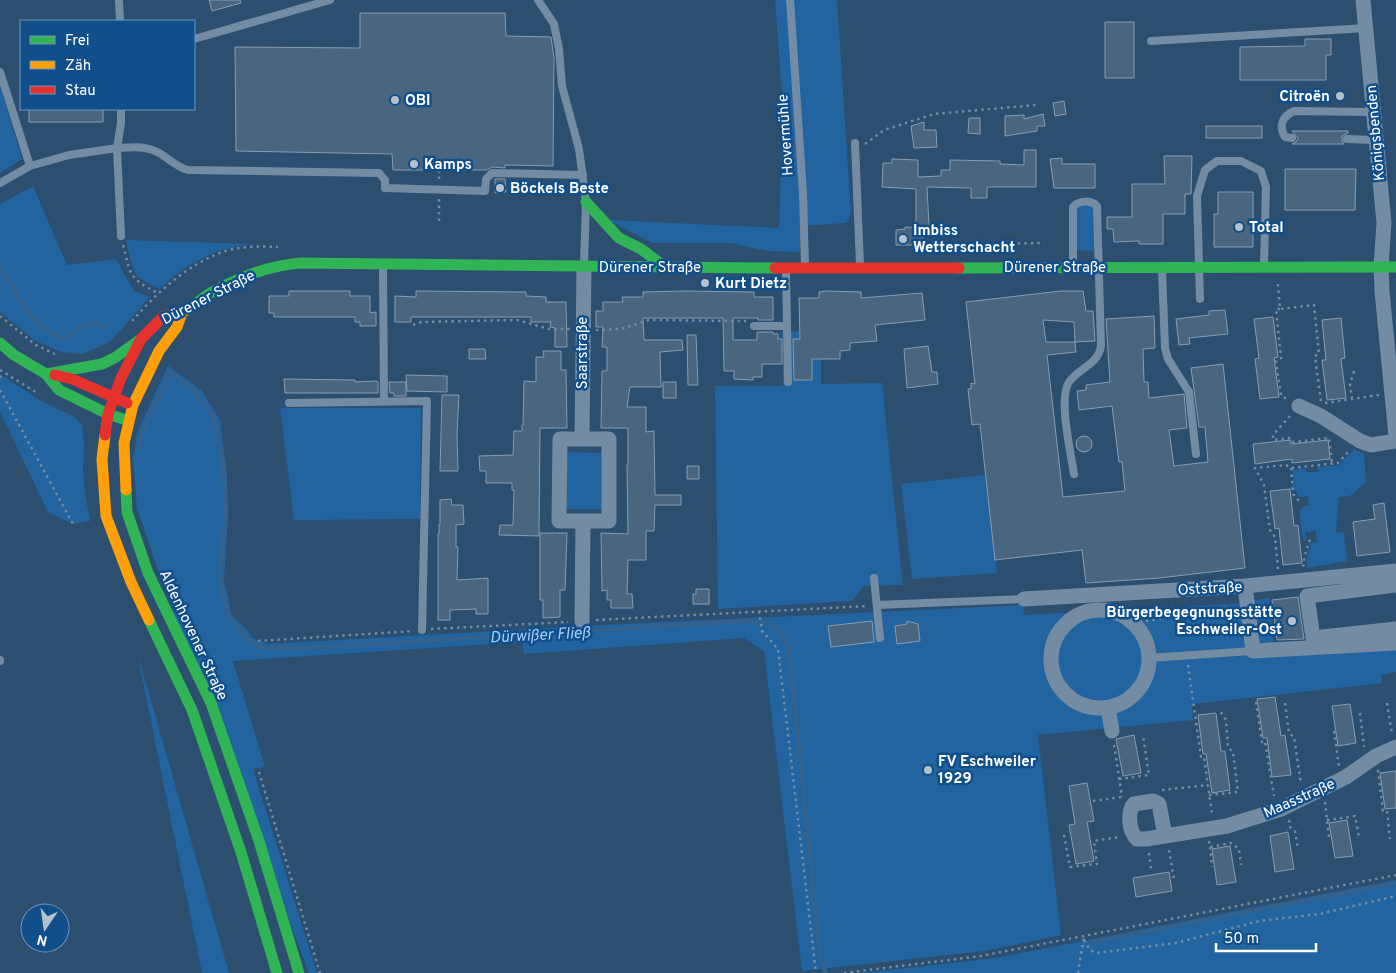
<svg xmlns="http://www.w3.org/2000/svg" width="1396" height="973" font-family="Overpass,sans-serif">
  <rect width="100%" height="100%" fill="#2c4e6f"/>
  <path fill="#2264a0" d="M775,0H837L851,213L846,223L800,226V252L768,251L731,243H652L608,220L779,228L783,108Z
    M0,86L22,159L0,173Z
    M33,186L67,265L116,259L134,291L150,297L110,342L82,354L61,352L34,340L0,312V204Z
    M1079,205H1092L1095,207L1094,251L1077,250V207Z
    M126,240L251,244L217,251L186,267L159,289L137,277L130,259Z
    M782,331L821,332V384L882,383L903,585L864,586L852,601L718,609L715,386H783Z
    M168,366L202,391L220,420L227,475L228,516L224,580L232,616L246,628L252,638L268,644L583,626L1023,605L1024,615L1233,604L1269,598L1274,646L1187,652L1188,659L1396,648V672L1381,675L1382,683L1192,704L1193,720L1038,735L1061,935L985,951L802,971L764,651L744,638L524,654L522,642L233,661L265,767L253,769L317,973H309L157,567L137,509L133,459L137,433Z
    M0,374L41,401L75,417L82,425L84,445L83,472L85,492L90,521L73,524L48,512L0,412Z
    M280,408H421L420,519L294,520Z
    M1354,449L1364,454L1366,482L1350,496L1339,497L1336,532L1344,533L1347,561L1307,568C1306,561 1308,557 1308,551L1311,549L1310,543L1317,542L1316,531L1305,532L1306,540L1303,541L1299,510H1302V507L1309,505L1308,496L1297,497V491H1294L1292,470L1305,468L1306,472H1318V467L1339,465Z
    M566,452L602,453V509H565Z
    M985,475L997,573L912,579L901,484Z
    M137,652L229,973H202Z
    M1396,880V973H863L995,958Z"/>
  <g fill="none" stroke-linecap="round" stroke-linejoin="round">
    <path stroke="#34628c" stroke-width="4" d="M0,266C18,293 29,329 64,338C77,330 90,319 106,327
      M138,449L147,421L171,372L195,392L213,417L223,461L226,510L220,574L224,599L230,618L246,638L263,648H306L746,621L771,624L782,635L789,648L820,956L826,973
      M1092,942L1396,883"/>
  </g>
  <path fill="#49657f" stroke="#879db2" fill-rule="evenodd" d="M209,0H240L241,3L212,11Z
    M360,13H505L506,36L551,37L554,58L553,166L505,165V168L492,167L487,170H393L392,154L236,151L235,47L360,48Z
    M1105,22H1134V78H1105Z
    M1305,39H1331V55H1326V80H1240V47L1305,46Z
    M1064,101L1066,114L1055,116L1053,103Z
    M29,109H103V122H29Z
    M1043,114L1045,126H1037V131L1005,136V116L1024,115V119Z
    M969,118H980V134L968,133Z
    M924,122V130H936L937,147L914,148L911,126Z
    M1206,126H1262V138H1206Z
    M1292,131H1348V133L1342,136V141L1344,144H1292L1296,142L1298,138Z
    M1024,150H1036V187H987V198H971V188L927,187L929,226L916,227V189L882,187L883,163H892V159L918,160V177L941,176V170H950V160L1000,161V164L1024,165Z
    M1164,156H1192L1191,194H1185V214H1163V244H1139V241L1114,242L1113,229H1107V217H1132V184H1165Z
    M1062,158V164H1095V188H1054L1050,159Z
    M1285,169H1356L1355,210H1285Z
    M495,179H505L506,192L495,193Z
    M1218,192H1253V247H1214V214H1218Z
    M905,227L923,228V245H896V230L905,229Z
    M289,291H350V296H370V313L376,312V326H360V322H355V317H274V313H269V296H289Z
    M416,291L526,292V296L546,297V302H566L567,347H555V328L550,327L551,322H531V317H411V322H395V296L416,297Z
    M683,291L754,292V297H773V320H758V318H733V340H757V332H773V334H778V339H782V364H762V377H753V380L734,379V371H724L723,318H643L644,340H682L683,350L660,352L661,387H630L627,407H646V432L654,431L655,495H681V505H655L654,531H646V560H628L627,594H632L633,608H611V600H607V590L602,591L601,533L628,534L627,465H628V428H601L602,371H607V347H602L603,327H596V311H603V302H623L622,297H643V292Z
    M826,291L861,292V298L922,293L925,320L875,325L877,341L850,343V350L840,351V359H812V380H794L793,339H800L799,298H819V292Z
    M1061,291H1083L1086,311H1093L1095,341L1075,342L1076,352L1047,355L1063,497L1125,491L1122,462H1119L1112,406L1079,410L1077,391L1086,390V385L1110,382L1106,319L1154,316L1155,348L1143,349L1144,382H1148L1149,398L1184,394L1187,428L1169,430L1174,466L1208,462L1205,427H1199L1191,368L1223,364L1245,568L1159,578L1086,583L1082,550L995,560L980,424L972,425L968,389H971V383L975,384L966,302ZM1043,320L1074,322L1075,342H1046Z
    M1225,310L1228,334L1189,338L1190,344L1179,345L1176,319L1209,315V311Z
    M1273,317L1278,357L1274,358L1279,397L1260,399L1255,359L1259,358L1254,319Z
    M1341,318L1345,358L1341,359L1346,398L1327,400L1322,360H1326L1322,320Z
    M687,335H696L698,385H688Z
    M928,346L932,372H937L938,384L907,388L904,349Z
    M469,349H485L486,359H469Z
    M543,351H561V370H566L567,428H540L539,536L499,535L500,525H513L514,490H512V483H486V471H480L479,456L513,455L514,431H522V425H523L524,381L536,382V357H544Z
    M406,375L447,376V392L407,391Z
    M284,379L355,380V382L376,381L378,382V393H285Z
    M389,382H406V396H394V393H390Z
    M663,382H676V398H663Z
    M442,395H459L457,434L458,471H440Z
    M1076 444a8 8 0 1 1 16 0a8 8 0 1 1-16 0Z
    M1290,440L1291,444L1328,440L1330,459L1292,463V459L1255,464L1253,444Z
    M687,466H699V479H687Z
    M1290,489L1294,526L1298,525L1302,563L1283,565L1279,528L1275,529L1270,491Z
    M451,499L452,505H463L464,524L456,525V547H458L457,580L488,578V614H476V609L450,610V620H438V534H439V525H440V500Z
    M1384,503L1390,552L1357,556L1353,522L1375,519L1373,505Z
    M540,533H567L565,590H560V617L543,618V600H540Z
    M696,589H709V604H693V594H696Z
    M1298,597L1304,639L1277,640L1272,600Z
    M872,621L874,642L831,647L828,626Z
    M907,621L918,624L920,641L897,644L895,626L907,624Z
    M1275,697L1281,736L1285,735L1291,775L1272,777L1267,738H1263L1257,699Z
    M1350,704L1356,743L1338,746L1332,706Z
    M1216,713L1221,751H1225L1230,790L1212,793L1206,754H1203L1198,715Z
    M1134,735L1141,773L1123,776L1116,739Z
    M1396,771V808L1385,809L1380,773Z
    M1087,783L1094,821L1087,822L1094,861L1076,864L1069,825L1075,824L1069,786Z
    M1347,820L1353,856L1335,858L1329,823Z
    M1288,832L1294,869L1275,872L1270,836Z
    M1230,846L1236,882L1217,885L1212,849Z
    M1169,872L1172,891L1136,897L1133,878Z"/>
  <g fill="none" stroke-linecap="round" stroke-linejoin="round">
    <path stroke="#738ca4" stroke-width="2.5" stroke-dasharray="2.5 4" stroke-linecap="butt" d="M865,144L884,130L934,114L1036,105
      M439,170V181
      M439,199V222
      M123,245C131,275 128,278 158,293
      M921,249L932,245L1044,243
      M1278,284L1280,309L1314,305L1319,354L1315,356L1321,402
      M1280,309H1276L1281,358L1276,361L1281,396L1287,399
      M0,316L36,345L55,354
      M132,321C156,294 182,269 217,254C236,246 258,246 278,247
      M413,325L421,322L517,320L549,329H570
      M596,330L621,329L649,320L746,321
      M0,370L39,394
      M0,378L2,372
      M0,390L73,524
      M1352,399L1350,384L1355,368
      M1325,403L1379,395
      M1290,416L1273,435V440L1291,438L1293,442L1329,438L1332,463
      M1291,468L1293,494L1300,502
      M1302,566L1304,565V558L1311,536
      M1278,569L1275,537L1270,530L1264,485L1255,468L1286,465L1291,468L1338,463L1350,450
      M759,611L762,631L778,649L816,973
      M596,620L868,606
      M1133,623L1166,618
      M431,629L568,622
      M258,641L413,631
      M1188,665L1201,757H1204L1212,814
      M1256,702L1262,742L1265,741L1274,796
      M1285,703L1289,733L1294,737L1301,784
      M1387,703L1392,734
      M1360,713L1364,747
      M1334,731L1339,766
      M1114,745L1122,797
      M1378,770L1383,811H1387L1390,839
      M259,772L320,973
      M1119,779L1149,775L1143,736
      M1162,790L1208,785
      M1209,795L1238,792L1233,752L1228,747L1226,720L1220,711
      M1093,801L1122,797
      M1325,802L1329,837
      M1289,820L1290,827L1295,831L1298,849
      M1327,820L1355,816L1359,837
      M1064,835L1070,867L1097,864L1094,841L1119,837
      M1209,841L1210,847L1231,843L1239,849L1241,865
      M1210,847L1212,867
      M1169,850L1174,880
      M1149,853L1151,869
      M1084,940L1090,950L1096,953L1176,943L1259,921L1320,914L1396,896
      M844,973L981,956L1396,875
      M1078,973L1084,936"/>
    <path stroke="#738ca4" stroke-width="8" d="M119,0L120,21
      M538,0L554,24L559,49L562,86L579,149L586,202L584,265
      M790,0L803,193L805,266
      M194,39L330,0
      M1151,41L1366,28
      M0,72L30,166
      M121,109V123L117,148C132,147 147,145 161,154C170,160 177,167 188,170L379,173L385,180V188L485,191L486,179L492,173L583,175
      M1292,138L1285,137C1278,125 1283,116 1294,111L1373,112
      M1347,139L1375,140
      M855,143L860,265
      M0,183L30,166L69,155L117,148L121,236
      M1073,265V207C1079,200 1091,200 1097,206L1101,346C1098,365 1079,368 1069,382C1058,398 1071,454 1074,474
      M383,266L384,402
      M1162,269L1165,348L1168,359L1189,392L1196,454
      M786,270L788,382
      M1200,299L1197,196L1205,170L1217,161H1241L1261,171L1266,187L1264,266
      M754,326H787
      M289,403L427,401L422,630
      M874,578L880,638
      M877,605L1024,599
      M1149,658L1253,651
      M0,660V661"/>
    <path stroke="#738ca4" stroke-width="15" d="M1363,0L1384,223L1381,267L1382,291L1396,436
      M1299,406L1321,416L1360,441L1371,445L1396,441
      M560,439H609V521H559Z
      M582,439L584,267
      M1396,585L1307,596L1313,638L1396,629
      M1245,586L1253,651L1396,643
      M1024,599L1245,586L1396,571
      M1051 659a49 49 0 1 1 98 0a49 49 0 1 1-98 0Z
      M582,621L583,521
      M1108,708L1112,731
      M1165,836L1159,804L1153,801L1134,804C1127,812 1129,832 1137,839H1146L1227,826L1281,809L1346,777L1376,756L1396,747"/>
    <path stroke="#30b455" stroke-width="11" d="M586,202L619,238L641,249L665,267
      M959,268L1396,267
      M176,314C190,312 199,299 212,292C241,277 267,266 300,263L775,268
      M0,343L14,355L46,374L59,390L108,414L123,419
      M46,374L102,364L116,357L138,341
      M126,490L127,512L148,573L211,703L259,841L299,973
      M149,620L192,710L241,852L277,973"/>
    <path stroke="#ff9f0a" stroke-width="11" d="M105,435L102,459L106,516L131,582L149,620
      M126,490L124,443L133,405L159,351L177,327L182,313"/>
    <path stroke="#e5322d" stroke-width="11" d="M775,268H959
      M55,375L72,379L127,403
      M105,435L108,414L121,378L141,339L164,316L176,314"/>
  </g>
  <g fill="#b5c1cd" stroke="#114f8a" stroke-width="2">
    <circle cx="1340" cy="96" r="5"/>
    <circle cx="395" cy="100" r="5"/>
    <circle cx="414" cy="164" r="5"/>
    <circle cx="500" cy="188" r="5"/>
    <circle cx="1239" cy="227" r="5"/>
    <circle cx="903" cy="239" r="5"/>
    <circle cx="705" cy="283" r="5"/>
    <circle cx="1292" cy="621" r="5"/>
    <circle cx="928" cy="770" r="5"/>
  </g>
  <g text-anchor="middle" stroke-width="5" stroke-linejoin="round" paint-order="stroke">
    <g font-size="15" font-weight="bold" fill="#fff" stroke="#114f8a" text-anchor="start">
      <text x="1330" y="101" text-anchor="end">Citroën</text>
      <text x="405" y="105">OBI</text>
      <text x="424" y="169">Kamps</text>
      <text x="510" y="193">Böckels Beste</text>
      <text x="1249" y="232">Total</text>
      <text x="913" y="235">Imbiss<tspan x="913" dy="17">Wetterschacht</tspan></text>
      <text x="715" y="288">Kurt Dietz</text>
      <text x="1282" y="617" text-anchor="end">Bürgerbegegnungsstätte<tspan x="1282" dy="17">Eschweiler-Ost</tspan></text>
      <text x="938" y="766">FV Eschweiler<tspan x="938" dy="17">1929</tspan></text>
    </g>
    <g font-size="15" fill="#fff" stroke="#114f8a">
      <text transform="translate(1375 133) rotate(-95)" y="5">Königsbenden</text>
      <text transform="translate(785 135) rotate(-94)" y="5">Hovermühle</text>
      <text x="650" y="272">Dürener Straße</text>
      <text x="1055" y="272">Dürener Straße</text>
      <text transform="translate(208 297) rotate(-27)" y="5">Dürener Straße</text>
      <text transform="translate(582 353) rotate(-90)" y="5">Saarstraße</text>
      <text transform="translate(1210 588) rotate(-3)" y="5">Oststraße</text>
      <text transform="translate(194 635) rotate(65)" y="5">Aldenhovener Straße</text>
      <text transform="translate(1299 798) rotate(-24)" y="5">Maasstraße</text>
    </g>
    <g font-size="16" font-style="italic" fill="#a3d1f9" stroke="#114f8a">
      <text transform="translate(540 634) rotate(-3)" y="6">Dürwißer Fließ</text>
    </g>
  </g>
  <rect x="20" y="20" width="175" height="90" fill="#114f8a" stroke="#7095b9"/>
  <rect x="30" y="36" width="25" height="8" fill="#30b455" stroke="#7095b9"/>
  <text x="65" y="45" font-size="15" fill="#ffffff">Frei</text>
  <rect x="30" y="61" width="25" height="8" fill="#ff9f0a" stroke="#7095b9"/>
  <text x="65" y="70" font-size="15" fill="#ffffff">Zäh</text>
  <rect x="30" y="86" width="25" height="8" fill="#e5322d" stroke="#7095b9"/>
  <text x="65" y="95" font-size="15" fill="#ffffff">Stau</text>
  <g transform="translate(45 928) rotate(193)"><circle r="24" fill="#114f8a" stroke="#7095b9"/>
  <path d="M0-4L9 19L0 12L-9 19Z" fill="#b5c1cd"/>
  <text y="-8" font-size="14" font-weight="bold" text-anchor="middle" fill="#ffffff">N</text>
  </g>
  <path d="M1216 943v8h100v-8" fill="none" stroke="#ffffff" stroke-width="2.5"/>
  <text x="1224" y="943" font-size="15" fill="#ffffff" stroke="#114f8a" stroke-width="4" paint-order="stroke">50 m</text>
</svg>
